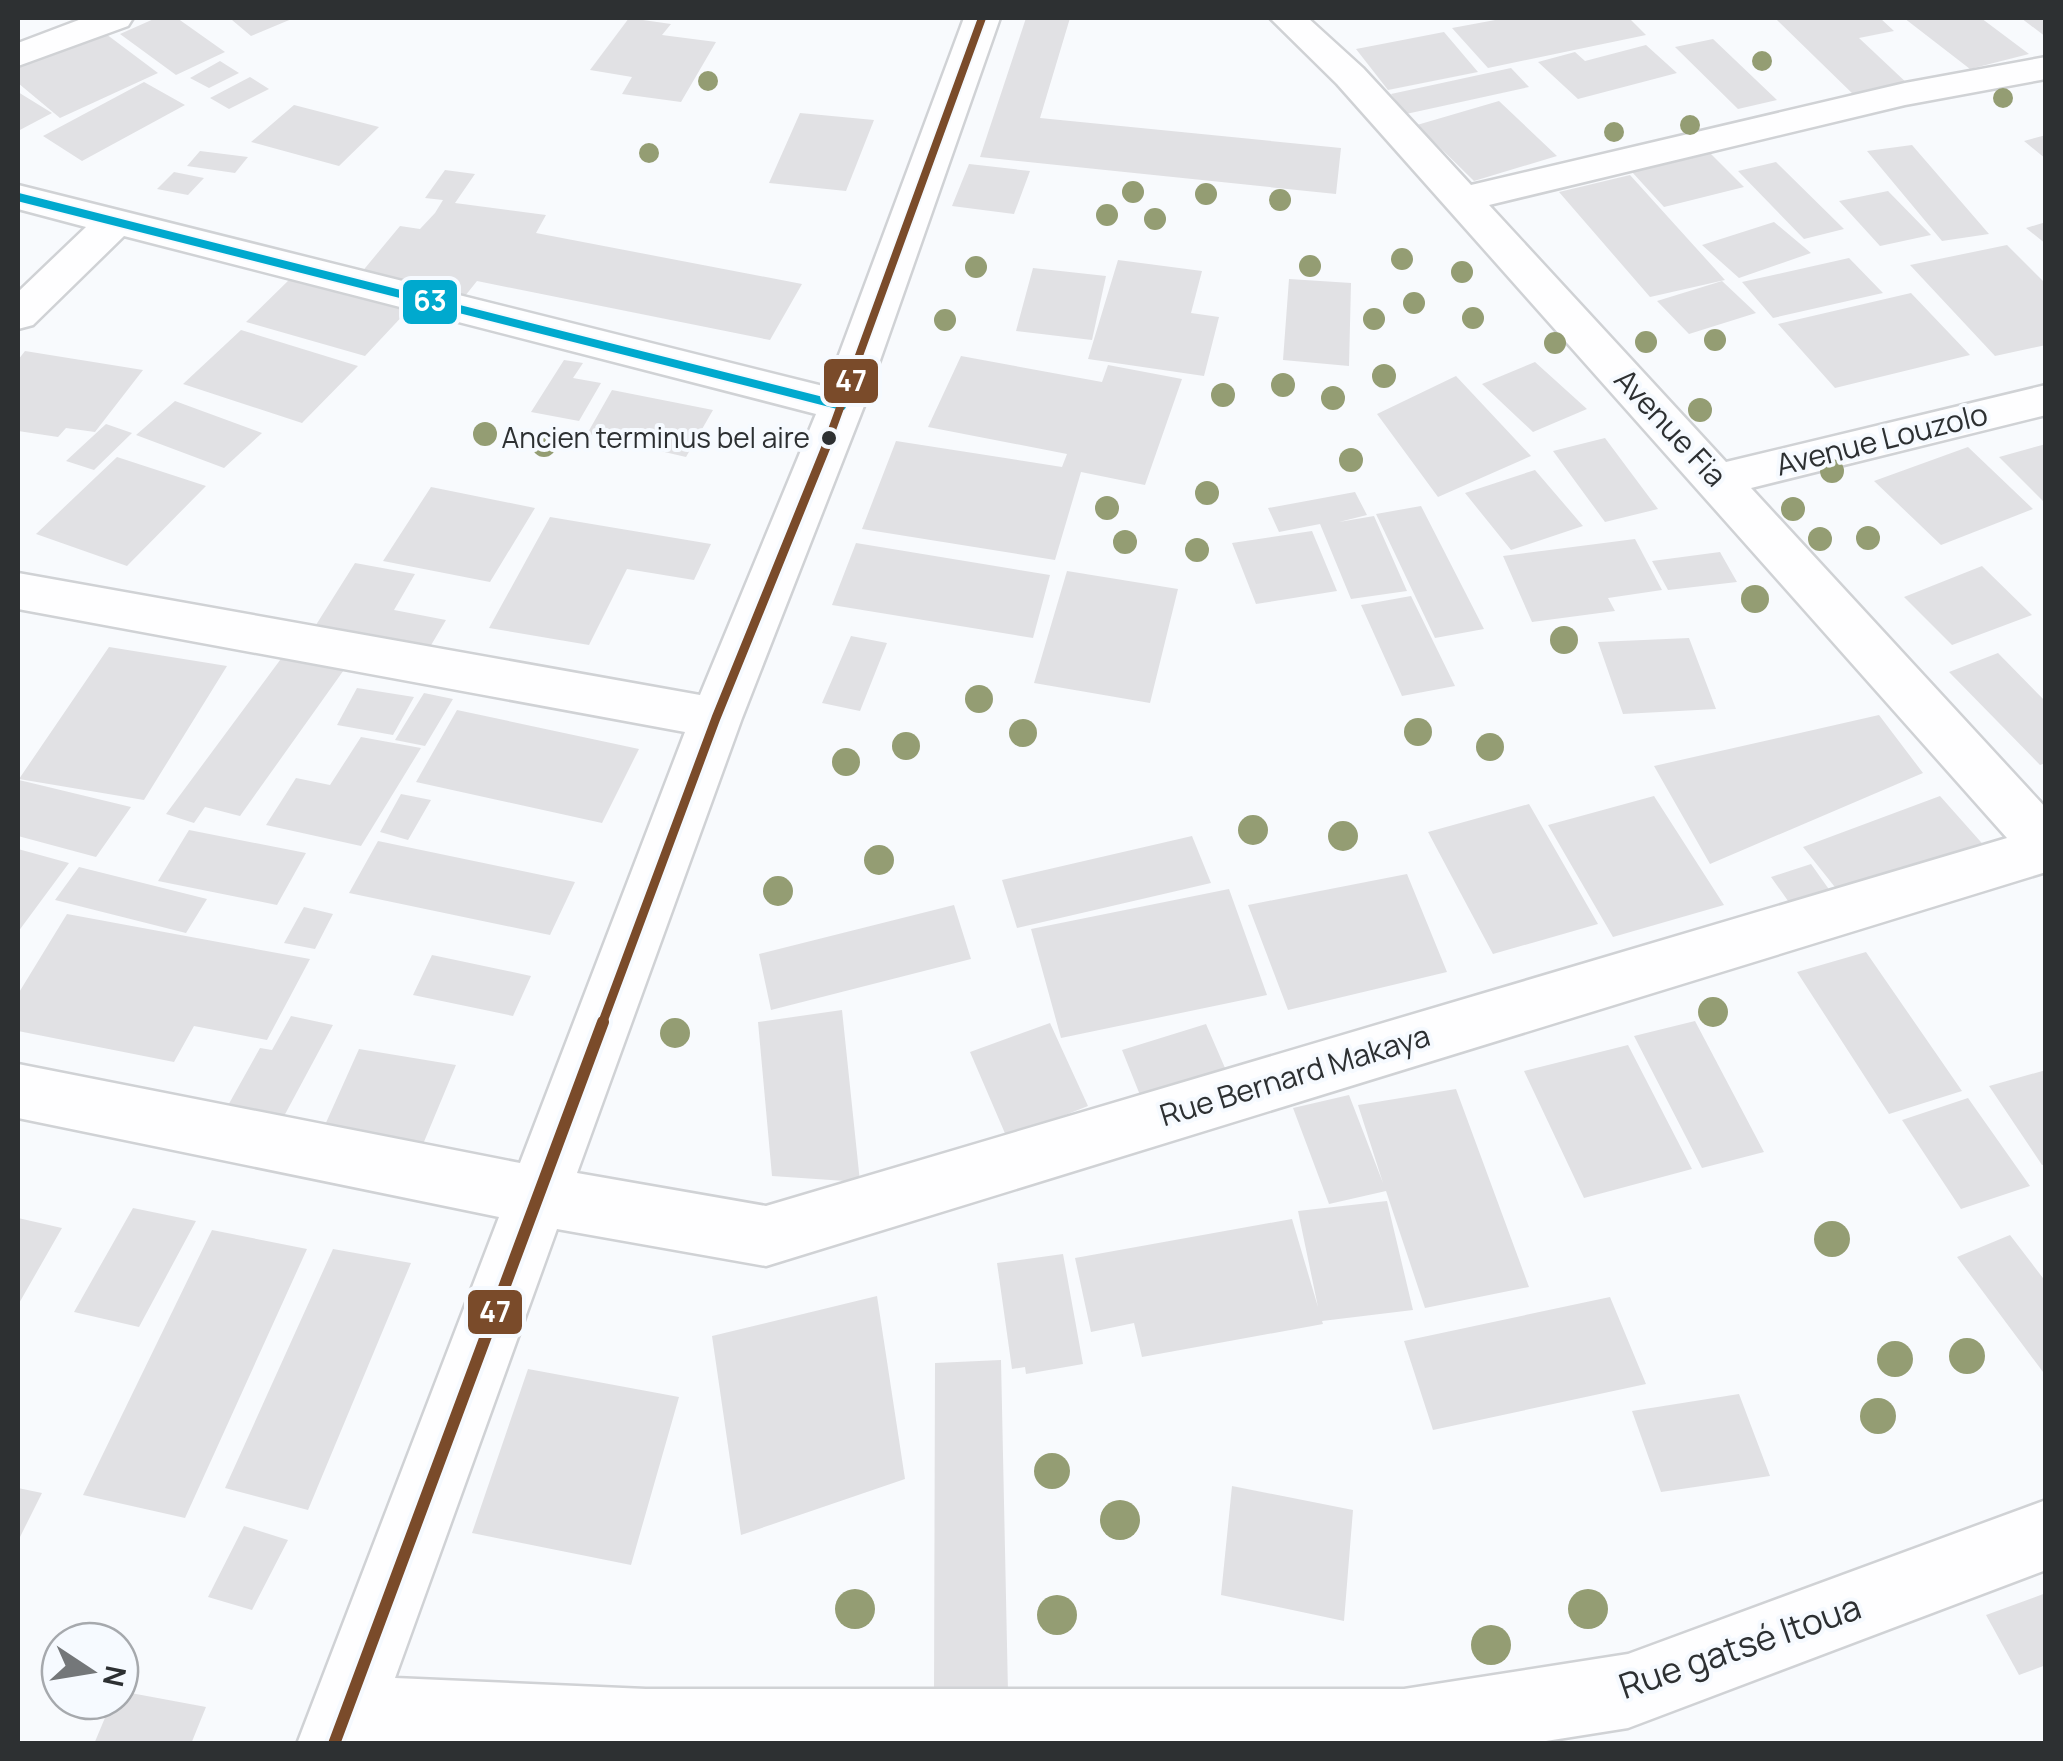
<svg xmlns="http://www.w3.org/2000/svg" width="2063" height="1761" font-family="Manrope,sans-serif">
  <rect width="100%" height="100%" fill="#f8fafd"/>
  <path fill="#e1e1e4" d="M156,18H177L225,52L176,75L120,34Z
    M238,18H294L251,36L232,20Z
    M629,18L671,24L662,35L716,42L681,102L622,94L632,77L590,70Z
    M1026,18H1070L1040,118L1341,148L1336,194L980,157Z
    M1506,18H1629L1646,35L1488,68L1452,28Z
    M1775,18H1880L1894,31L1859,38L1910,86L1856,97Z
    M1904,18H1981L2029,54L1970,69Z
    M2021,18H2046V37Z
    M98,28L158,73L60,118L18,83V63Z
    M1444,32L1478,72L1388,90L1356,49Z
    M1713,39L1777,100L1738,109L1675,47Z
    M1646,45L1677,73L1578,99L1538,62L1575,52L1585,61Z
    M220,61L239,73L209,88L190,78Z
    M1511,68L1529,87L1406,114L1391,94Z
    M250,77L269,89L229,109L210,98Z
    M144,82L185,105L82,161L43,136Z
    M18,92L52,113L18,131Z
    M1499,101L1557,156L1474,181L1417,125Z
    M294,105L379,127L339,166L251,142Z
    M800,113L874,120L846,191L769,183Z
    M2046,135V159L2024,141Z
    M1912,145L1989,234L1942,241L1867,151Z
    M200,151L248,157L235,173L187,166Z
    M1710,153L1744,187L1664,207L1632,172Z
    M1776,162L1844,229L1804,239L1738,171Z
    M969,164L1030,171L1014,214L952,206Z
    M445,170L475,174L455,203L546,215L536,233L802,284L770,340L477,281L461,301L356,279L400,226L420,229L435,213L443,200L425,198Z
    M174,172L204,178L188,195L157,189Z
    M1630,175L1725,280L1650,297L1559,192Z
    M1888,191L1931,235L1880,246L1839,201Z
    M1774,222L1811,253L1739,278L1702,245Z
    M2046,222V244L2026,228Z
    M2007,245L2046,284V345L1995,356L1910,265Z
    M1849,258L1883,293L1773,318L1742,282Z
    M1118,260L1202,271L1191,313L1219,317L1204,376L1088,359Z
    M1033,268L1106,276L1092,340L1016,331Z
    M292,277L408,310L365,356L246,322Z
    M1289,279L1351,283L1349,366L1283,360Z
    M1722,281L1756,313L1689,334L1657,301Z
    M1911,293L1970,355L1835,388L1778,324Z
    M241,330L358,366L302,423L183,384Z
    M25,351L143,370L95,432L66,428L58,437L18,431V360Z
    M961,356L1102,382L1108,365L1182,379L1145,485L1081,472L1055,560L862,529L896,441L1062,467L1067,454L928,427Z
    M564,360L583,363L573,378L601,383L579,421L531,412Z
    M1535,362L1587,409L1533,432L1482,384Z
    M1456,376L1531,456L1438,497L1377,414Z
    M612,390L713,410L686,457L587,434Z
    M175,401L262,433L224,468L136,435Z
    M106,424L132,433L94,470L66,461Z
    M1605,438L1658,509L1605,522L1553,451Z
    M2046,444V504L1999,457Z
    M1968,447L2033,509L1941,545L1874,481Z
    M117,457L206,486L127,566L36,534Z
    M1535,470L1583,526L1511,550L1465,493Z
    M431,487L535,508L490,582L383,561Z
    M1355,492L1367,515L1339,522L1374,516L1407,591L1351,599L1320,524L1279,532L1268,508Z
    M1421,506L1484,629L1435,638L1376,514Z
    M550,517L711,544L694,580L627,569L589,645L489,628Z
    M1312,531L1337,591L1256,604L1232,543Z
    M1635,539L1662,590L1608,598L1615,611L1532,622L1503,556Z
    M856,543L1050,575L1033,638L832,605Z
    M1720,552L1737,582L1668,590L1652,561Z
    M355,563L415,574L394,610L446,620L424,657L309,636Z
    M1982,566L2032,615L1952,645L1904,597Z
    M1067,571L1178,589L1150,703L1034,683Z
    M1411,596L1455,686L1402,696L1361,605Z
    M851,636L887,643L860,711L822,703Z
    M1689,638L1716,709L1623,714L1598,642Z
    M109,647L227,666L144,800L19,779Z
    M286,652L346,667L240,816L205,807L194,823L166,814Z
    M1998,653L2046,702V763L2040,765L1949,672Z
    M357,688L414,697L393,735L337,725Z
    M424,693L453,699L425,746L395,740Z
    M457,710L639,749L602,823L416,782Z
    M1879,715L1923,773L1710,864L1654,766Z
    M361,737L421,748L361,846L266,825L296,778L330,785Z
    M19,780L131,807L96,857L18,836Z
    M401,794L431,800L408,840L380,832Z
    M1654,796L1724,905L1613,937L1548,825Z
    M1940,796L1988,850L1842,896L1803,847Z
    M1529,804L1598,924L1493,954L1428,832Z
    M189,830L306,853L277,905L158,881Z
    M1192,836L1211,883L1017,928L1002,880Z
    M378,841L575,882L550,935L349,893Z
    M18,849L69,863L18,932Z
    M1811,864L1833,895L1793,908L1771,877Z
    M79,867L207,899L186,933L55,900Z
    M1407,874L1447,972L1288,1010L1248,905Z
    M1229,889L1267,995L1061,1038L1031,929Z
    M954,905L971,959L771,1010L759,954Z
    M304,907L333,914L315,949L284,943Z
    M67,914L310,959L267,1040L194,1026L174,1062L18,1031V994Z
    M1866,952L1962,1091L1889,1114L1797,972Z
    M432,955L531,976L513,1016L413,995Z
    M842,1010L860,1182L772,1176L758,1022Z
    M291,1016L333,1025L276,1131L221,1118L260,1048L272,1050Z
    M1695,1021L1764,1152L1702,1168L1634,1036Z
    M1050,1023L1088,1106L1007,1138L970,1052Z
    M1206,1024L1225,1068L1140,1095L1122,1050Z
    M1628,1045L1692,1169L1584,1198L1524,1071Z
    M359,1049L456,1065L416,1161L316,1145Z
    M2046,1070V1164L2042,1165L1989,1086Z
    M1456,1089L1529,1287L1425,1308L1386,1191L1329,1204L1293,1108L1349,1095L1383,1183L1358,1105Z
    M1968,1098L2030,1186L1961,1209L1902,1120Z
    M1387,1201L1413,1310L1322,1321L1323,1324L1142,1357L1134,1323L1091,1332L1075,1258L1292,1219L1318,1307L1298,1211Z
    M133,1208L196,1221L139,1327L74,1312Z
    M18,1218L62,1228L18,1305Z
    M212,1230L307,1249L185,1518L83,1495Z
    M2010,1235L2046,1282V1376L1957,1257Z
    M333,1249L411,1263L308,1510L225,1488Z
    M1063,1254L1083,1364L1026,1374L1025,1367L1012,1369L997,1263Z
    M877,1296L905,1479L741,1535L712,1336Z
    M1610,1297L1646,1384L1433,1430L1404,1341Z
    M1001,1360L1008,1692L934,1695L935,1363Z
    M528,1369L679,1397L631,1565L472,1533Z
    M1739,1394L1770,1476L1661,1492L1632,1411Z
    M1232,1486L1353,1510L1344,1621L1221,1595Z
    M18,1488L42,1493L18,1541Z
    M244,1526L288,1540L252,1610L208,1597Z
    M2046,1593V1665L2019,1675L1986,1615Z
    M120,1691L206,1707L191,1744H94L112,1701H120Z"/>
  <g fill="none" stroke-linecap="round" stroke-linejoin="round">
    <defs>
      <path id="minor" d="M84,18H133L128,26L18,66V43Z
        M964,18H1000L864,406L742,718L577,1173L766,1206L2007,838L1337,84L1270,18H1308L1363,68L1471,185L1905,83L2046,57V79L1905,105L1489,205L1726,462L2046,385V415L1751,488L2046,808V872L766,1266L557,1229L395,1678L646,1689H1404L1628,1654L2046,1500V1570L1628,1728L1527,1744H297L499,1217L18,1118V1064L520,1163L685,732L18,609V573L700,695L816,414L124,236L33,325L18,329V292L86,227L18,209V185L827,387Z"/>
    </defs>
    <use href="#minor" stroke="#d0d2d5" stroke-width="5"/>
    <use href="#minor" fill="#fefeff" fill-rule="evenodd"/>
    <defs>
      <path id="bus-1" d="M18,197L842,406"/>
      <path id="bus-2-far2" d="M825,449L982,18"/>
      <path id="bus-2-far1" d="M602,1024L716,718L826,447"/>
      <path id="bus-2" d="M334,1744L603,1022"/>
    </defs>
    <use href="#bus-1" stroke="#f6faff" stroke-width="12"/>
    <use href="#bus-2-far2" stroke="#f6faff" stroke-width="12"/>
    <use href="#bus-2-far1" stroke="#f6faff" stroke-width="16"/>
    <use href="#bus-2" stroke="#f6faff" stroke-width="20"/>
    <use href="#bus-1" stroke="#00a9ce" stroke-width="8"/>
    <use href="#bus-2-far2" stroke="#7a4b2a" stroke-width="8"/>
    <use href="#bus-2-far1" stroke="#7a4b2a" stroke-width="9"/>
    <use href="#bus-2" stroke="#7a4b2a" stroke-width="12"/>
  </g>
  <g fill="#949d73">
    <circle cx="1762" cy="61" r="10"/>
    <circle cx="708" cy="81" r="10"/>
    <circle cx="2003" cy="98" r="10"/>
    <circle cx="1690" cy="125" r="10"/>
    <circle cx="1614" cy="132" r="10"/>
    <circle cx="649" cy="153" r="10"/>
    <circle cx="1133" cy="192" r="11"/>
    <circle cx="1206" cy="194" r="11"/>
    <circle cx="1280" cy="200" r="11"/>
    <circle cx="1107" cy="215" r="11"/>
    <circle cx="1155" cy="219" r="11"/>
    <circle cx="1402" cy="259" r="11"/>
    <circle cx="1310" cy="266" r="11"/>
    <circle cx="976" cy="267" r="11"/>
    <circle cx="1462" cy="272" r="11"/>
    <circle cx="1414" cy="303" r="11"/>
    <circle cx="1473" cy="318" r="11"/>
    <circle cx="1374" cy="319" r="11"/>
    <circle cx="945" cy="320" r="11"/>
    <circle cx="1715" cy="340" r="11"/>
    <circle cx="1646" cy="342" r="11"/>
    <circle cx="1555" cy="343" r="11"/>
    <circle cx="1384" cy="376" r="12"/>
    <circle cx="1283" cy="385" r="12"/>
    <circle cx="1223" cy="395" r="12"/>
    <circle cx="1333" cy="398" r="12"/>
    <circle cx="1700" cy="410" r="12"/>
    <circle cx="485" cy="434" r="12"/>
    <circle cx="544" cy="445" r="12"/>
    <circle cx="1351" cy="460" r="12"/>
    <circle cx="1832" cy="471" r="12"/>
    <circle cx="1207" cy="493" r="12"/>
    <circle cx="1107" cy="508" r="12"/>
    <circle cx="1793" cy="509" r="12"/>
    <circle cx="1868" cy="538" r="12"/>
    <circle cx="1820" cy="539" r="12"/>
    <circle cx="1125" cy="542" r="12"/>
    <circle cx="1197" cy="550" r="12"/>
    <circle cx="1755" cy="599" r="14"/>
    <circle cx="1564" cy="640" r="14"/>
    <circle cx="979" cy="699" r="14"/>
    <circle cx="1418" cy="732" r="14"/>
    <circle cx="1023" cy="733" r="14"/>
    <circle cx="906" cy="746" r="14"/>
    <circle cx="1490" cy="747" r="14"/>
    <circle cx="846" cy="762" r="14"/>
    <circle cx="1253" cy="830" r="15"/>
    <circle cx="1343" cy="836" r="15"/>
    <circle cx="879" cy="860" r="15"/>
    <circle cx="778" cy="891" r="15"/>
    <circle cx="1713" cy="1012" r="15"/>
    <circle cx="675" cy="1033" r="15"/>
    <circle cx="1832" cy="1239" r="18"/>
    <circle cx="1967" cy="1356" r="18"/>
    <circle cx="1895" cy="1359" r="18"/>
    <circle cx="1878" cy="1416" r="18"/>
    <circle cx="1052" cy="1471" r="18"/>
    <circle cx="1120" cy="1520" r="20"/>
    <circle cx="855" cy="1609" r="20"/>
    <circle cx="1588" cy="1609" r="20"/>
    <circle cx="1057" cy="1615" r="20"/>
    <circle cx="1491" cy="1645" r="20"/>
  </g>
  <circle fill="#2d3032" stroke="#f6faff" stroke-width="4" cx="829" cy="438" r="9"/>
  <g text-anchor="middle" stroke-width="8" stroke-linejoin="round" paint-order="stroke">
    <g font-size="28" fill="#2d3032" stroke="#f6faff" text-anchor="end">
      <text x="810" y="448">Ancien terminus bel aire</text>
    </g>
    <g font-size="30" fill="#2d3032" stroke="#f6faff">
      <text transform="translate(1670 428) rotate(47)" y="10">Avenue Fia</text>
      <text transform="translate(1882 440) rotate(-14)" y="10">Avenue Louzolo</text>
      <text transform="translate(1295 1076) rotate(-17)" y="10">Rue Bernard Makaya</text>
    </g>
    <g font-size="35" fill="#2d3032" stroke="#f6faff">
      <text transform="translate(1740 1647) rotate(-19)" y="12">Rue gatsé Itoua</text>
    </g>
  </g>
  <g stroke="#f6faff" stroke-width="4">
    <rect x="401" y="278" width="58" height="48" rx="10" fill="#00a9ce"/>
    <rect x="822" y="357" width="58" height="48" rx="10" fill="#7a4b2a"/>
    <rect x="466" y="1288" width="58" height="48" rx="10" fill="#7a4b2a"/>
  </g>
  <g font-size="28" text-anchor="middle" font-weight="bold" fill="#fff">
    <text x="430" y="311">63</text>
    <text x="851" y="391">47</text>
    <text x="495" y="1322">47</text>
  </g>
  <rect width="2063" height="1761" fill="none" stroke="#2d3032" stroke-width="40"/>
  <g transform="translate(90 1671) rotate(102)"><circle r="48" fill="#f6faff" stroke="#a6a9ad" stroke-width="2.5"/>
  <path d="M0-8L18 38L0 25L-18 38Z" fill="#747779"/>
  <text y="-15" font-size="28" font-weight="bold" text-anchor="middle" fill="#2d3032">N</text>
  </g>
</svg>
